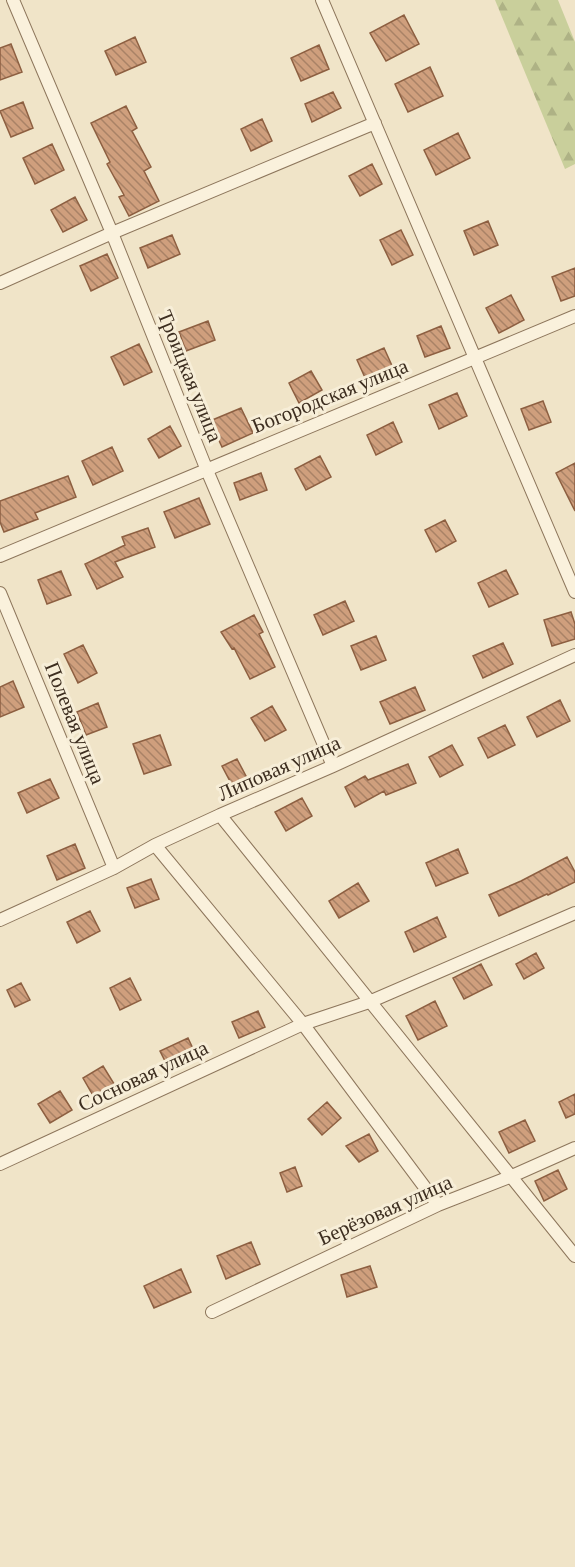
<svg xmlns="http://www.w3.org/2000/svg" width="575" height="1567" font-family="'Crimson Pro',serif">
  <defs>
    <pattern id="forest-firs" width="22" height="20" patternUnits="userSpaceOnUse" patternTransform="scale(1.5)"><rect width="22" height="20" fill="#c9cf9b"/><path d="M5 1l3.5 6h-7zM16 11l3.5 6h-7z" fill="#aeb285"/></pattern>
    <pattern id="building-back-hatch" width="6" height="6" patternUnits="userSpaceOnUse" patternTransform="scale(1.5)"><rect width="6" height="6" fill="#cf9f7d"/><path d="M-1 5l2 2M0 0l6 6M5-1l2 2" fill="none" stroke="#a98266"/></pattern>
  </defs>
  <rect width="100%" height="100%" fill="#f0e4c8"/>
  <path fill="url(#forest-firs)" d="M495,0H558L575,42V164L565,169Z"/>
  <path fill="url(#building-back-hatch)" stroke="#8d5f41" stroke-width="1.5" d="M404,15L419,44L386,61L370,33Z
    M135,37L146,62L116,75L105,51Z
    M11,44L22,72L0,80V48Z
    M319,45L329,69L301,81L291,58Z
    M430,67L443,96L408,112L395,84Z
    M333,92L341,108L312,122L305,104Z
    M23,102L33,128L11,137L0,111Z
    M126,106L137,128L132,131L151,167L144,171L159,201L129,216L119,197L124,195L107,164L110,162L91,123Z
    M262,119L272,141L251,151L241,129Z
    M458,133L470,158L436,175L424,150Z
    M52,144L64,170L35,184L23,158Z
    M372,164L382,184L360,196L349,176Z
    M75,197L87,220L63,232L51,210Z
    M488,221L498,245L474,255L464,231Z
    M401,230L413,255L392,265L380,240Z
    M172,235L180,254L148,268L140,248Z
    M107,254L118,278L91,291L80,266Z
    M575,268V296L561,301L552,277Z
    M511,295L524,320L499,333L486,308Z
    M208,321L215,340L186,351L179,332Z
    M441,326L450,348L425,357L417,336Z
    M139,344L152,372L124,385L111,357Z
    M384,348L394,370L367,382L357,360Z
    M311,371L322,390L299,403L289,383Z
    M457,393L467,416L439,429L429,405Z
    M543,401L551,422L529,430L521,409Z
    M241,408L253,433L222,447L210,421Z
    M393,422L402,442L376,455L367,435Z
    M170,426L181,446L159,458L148,439Z
    M112,447L123,471L93,485L82,461Z
    M320,456L331,477L306,490L295,469Z
    M575,463V511L556,473Z
    M261,473L267,490L240,500L234,483Z
    M68,476L76,497L35,513L38,519L4,532L0,522V501Z
    M199,498L210,524L175,538L164,512Z
    M445,520L456,541L436,552L425,530Z
    M148,528L155,547L115,562L123,577L97,589L85,564L125,545L122,537Z
    M506,570L518,594L489,607L478,583Z
    M61,571L71,595L47,604L38,580Z
    M345,601L354,621L323,635L314,615Z
    M571,612L575,624V639L552,646L544,620Z
    M254,615L263,632L259,634L275,667L250,679L234,648L232,649L221,632Z
    M376,636L386,660L361,670L351,646Z
    M503,643L513,664L483,678L473,656Z
    M83,645L97,673L78,683L64,654Z
    M13,681L24,707L0,717V687Z
    M415,687L425,710L390,724L380,702Z
    M560,700L570,721L537,737L527,717Z
    M98,703L107,727L86,735L77,712Z
    M272,706L286,730L265,741L251,718Z
    M505,725L515,745L488,758L478,738Z
    M160,735L171,765L144,774L133,744Z
    M452,745L463,765L440,777L429,757Z
    M237,759L247,778L232,785L222,766Z
    M408,764L416,783L386,795L384,791L355,807L345,787L365,776L368,780Z
    M50,779L59,798L27,813L18,793Z
    M302,798L312,816L286,831L275,812Z
    M75,844L85,868L57,880L47,856Z
    M458,849L468,873L436,886L426,863Z
    M567,857L575,872V882L548,895L547,894L499,916L489,895L521,881Z
    M151,879L159,899L135,908L127,888Z
    M358,883L369,901L339,918L329,901Z
    M90,911L100,931L77,943L67,922Z
    M437,917L446,937L414,952L405,932Z
    M536,953L544,968L524,979L516,964Z
    M481,964L492,985L464,999L453,978Z
    M130,978L141,1000L120,1010L110,988Z
    M21,983L30,1000L15,1007L7,990Z
    M435,1001L447,1026L418,1040L406,1016Z
    M258,1011L265,1027L239,1038L232,1022Z
    M188,1038L197,1057L169,1069L160,1051Z
    M103,1066L116,1087L95,1099L83,1078Z
    M60,1091L72,1110L50,1123L38,1104Z
    M575,1094V1114L566,1118L559,1102Z
    M327,1102L341,1118L322,1135L308,1119Z
    M525,1120L535,1141L509,1153L499,1132Z
    M369,1134L378,1151L359,1162L346,1146Z
    M295,1167L302,1186L287,1192L280,1173Z
    M558,1170L567,1189L544,1201L535,1181Z
    M251,1242L260,1264L226,1279L217,1256Z
    M370,1266L377,1287L347,1297L341,1275Z
    M181,1269L191,1292L154,1308L144,1286Z"/>
  <g fill="none" stroke-linecap="round" stroke-linejoin="round">
    <defs>
      <path id="minor" d="M13,0L112,233L206,468L333,766
        M322,0L575,592
        M0,283L112,233L375,123
        M0,556L575,316
        M0,593L114,868
        M220,815L575,1256
        M0,920L114,868L155,845L220,815L333,766L575,655
        M0,1164L303,1024L155,845
        M438,1205L303,1024L369,1002L575,913
        M212,1312L438,1205L512,1176L575,1148"/>
    </defs>
    <use href="#minor" stroke="#8d765c" stroke-width="14"/>
    <use href="#minor" stroke="#faf1dc" stroke-width="12"/>
  </g>
  <g text-anchor="middle" stroke-width="6" stroke-linejoin="round" paint-order="stroke">
    <g font-size="21" fill="#3d2e20" stroke="#f7eed8">
      <text transform="translate(190 376) rotate(68)" y="7">Троицкая улица</text>
      <text transform="translate(330 396) rotate(-22)" y="7">Богородская улица</text>
      <text transform="translate(75 723) rotate(68)" y="7">Полевая улица</text>
      <text transform="translate(279 768) rotate(-24)" y="7">Липовая улица</text>
      <text transform="translate(143 1076) rotate(-25)" y="7">Сосновая улица</text>
      <text transform="translate(385 1210) rotate(-24)" y="7">Берёзовая улица</text>
    </g>
  </g>
</svg>
